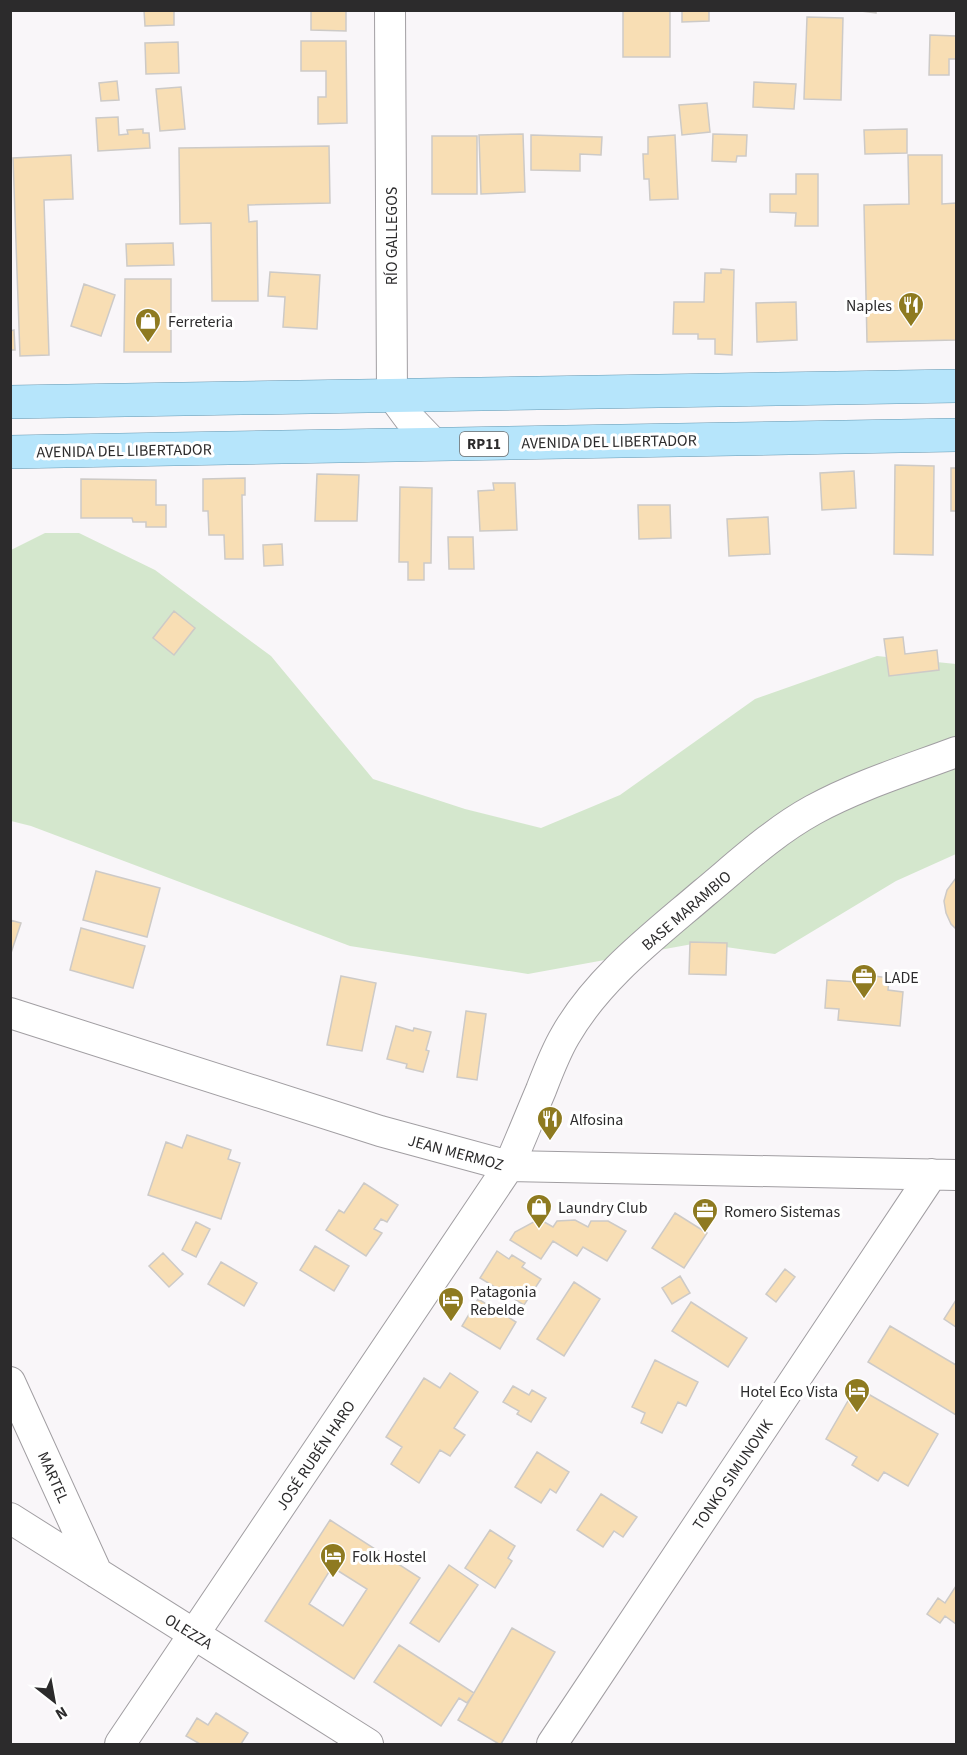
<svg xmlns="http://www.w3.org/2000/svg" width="967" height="1755" font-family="'Source Sans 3',sans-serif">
  <rect width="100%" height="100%" fill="#f9f6f9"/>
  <path fill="#d4e7cd" d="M45,533H79L155,570L271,656L373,779L465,809L541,828L620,795L755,699L877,656L956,664V854L896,881L775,954L698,943L528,974L350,946L31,826L11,821V550Z"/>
  <path fill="#f8deb4" stroke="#cdcac7" stroke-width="1.5" fill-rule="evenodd" d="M144,10H174V25L145,26Z
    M311,10H346V31L311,30Z
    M623,10H670V57H623Z
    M682,10H709V21L682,22Z
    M853,10H876V13Z
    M807,17L843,18L841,100L804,99Z
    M930,35L956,36V59H949V75H929Z
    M301,41H346L347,123L318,124V97H326V71H301Z
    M178,42L179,73L146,74L145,43Z
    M117,81L119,100L101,101L99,83Z
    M754,82L796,84L794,109L753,107Z
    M181,87L185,129L160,131L156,89Z
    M707,103L710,132L682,135L679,105Z
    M118,117L119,135L128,134L127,130L143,129V133H149L150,148L98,151L96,118Z
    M907,129V153L865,154L864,130Z
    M523,134L525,192L481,194L479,135Z
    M713,134L747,135L746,156H737L736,162L712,161Z
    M531,135L602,137L601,155L580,154V171L531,170Z
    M675,135L678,199L650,200L649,179H644L643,154H648V137Z
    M432,136H477V194H432Z
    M329,146L330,203L248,205L249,222L257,221L258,301H212L211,223L180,224L179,148Z
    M71,155L73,199L44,200L49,355L20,356L13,158Z
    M908,155H942V204L956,203V340L867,342L864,205L909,204Z
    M796,174H818V226H795L796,213L770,212V194H796Z
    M173,243L174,265L127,266L126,244Z
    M721,269L734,270L732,355L715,354V339H698V334H673L674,302H704L705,273H721Z
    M270,272L320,275L317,329L283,327L285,297L268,296Z
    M125,279H171V352H124Z
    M84,284L115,295L101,336L71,326Z
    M796,302L797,340L757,342L756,303Z
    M14,330L15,350H10V331Z
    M895,465L934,466L933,555L894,554Z
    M951,468H956V511H951Z
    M854,471L856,508L822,510L820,473Z
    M317,474L359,475L357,521H315Z
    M245,478V495H242L243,559H225L224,535H209L208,511H203V479Z
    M81,479L156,480V505H166V527H146V522H133L132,518H81Z
    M493,483H515L517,530L480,531L478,491L494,490Z
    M400,487L432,488L431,563H424V580H408V562H399Z
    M638,505H670L671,538L639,539Z
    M768,517L770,554L729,556L727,519Z
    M448,537H473L474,569H449Z
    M282,544L283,565L264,566L263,545Z
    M174,611L195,628L174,655L153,638Z
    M903,637L905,654L937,650L939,670L889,676L884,639Z
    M96,871L160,888L147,937L83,920Z
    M956,878V929L951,924L946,913L944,901L947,890Z
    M10,920L21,923L10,956Z
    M81,928L145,946L133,988L70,970Z
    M690,942L727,943L726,975L689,974Z
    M341,976L376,983L362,1051L327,1045Z
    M874,976L889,978L888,990L903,992L900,1026L838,1020L839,1009L825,1008L827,980L874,983Z
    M466,1011L486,1014L477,1080L457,1077Z
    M396,1026L413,1031L414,1028L431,1032L426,1050L429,1051L423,1072L406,1068L407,1064L387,1059Z
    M187,1135L231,1150L228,1159L240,1163L221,1219L148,1195L166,1142L182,1148Z
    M364,1183L398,1205L387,1222L381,1219L374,1229L382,1233L366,1256L326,1230L339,1210L344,1213Z
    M675,1213L707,1233L684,1268L652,1248Z
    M539,1219L553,1227L557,1221L575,1220L588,1227L591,1221H608L626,1231L607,1261L583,1247L577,1256L553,1241L541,1259L510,1240L515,1232Z
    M196,1222L210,1229L196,1257L182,1250Z
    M315,1246L349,1266L334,1291L300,1270Z
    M497,1251L509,1259L512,1255L525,1263L522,1267L541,1279L524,1305L480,1278Z
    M163,1253L183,1274L169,1287L149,1266Z
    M221,1262L257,1283L244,1306L208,1284Z
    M785,1269L795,1277L776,1302L766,1294Z
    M680,1276L690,1293L672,1304L662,1288Z
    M574,1282L600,1299L564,1356L537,1339Z
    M478,1299L498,1311L501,1307L511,1313L508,1317L516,1322L500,1349L462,1326Z
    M956,1300V1327L944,1319Z
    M691,1302L747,1338L728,1367L672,1331Z
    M890,1326L956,1365V1415L868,1362Z
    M655,1360L698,1382L686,1406L678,1402L662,1433L641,1423L645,1413L632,1407Z
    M450,1373L478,1392L454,1428L465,1435L450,1456L440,1450L419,1483L391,1464L402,1447L386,1437L424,1378L440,1388Z
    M513,1386L529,1395L532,1390L546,1398L531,1422L517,1414L519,1411L503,1402Z
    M856,1387L938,1434L908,1486L884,1472L878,1481L852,1465L857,1457L826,1439Z
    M537,1452L569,1472L556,1493L550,1489L541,1503L515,1487Z
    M601,1494L637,1517L623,1537L614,1531L603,1547L577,1530Z
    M330,1520L420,1578L354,1679L265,1621ZM332,1567L367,1589L343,1626L309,1604Z
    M490,1530L515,1546L508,1558L512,1561L495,1588L465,1568Z
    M449,1565L478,1585L439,1642L410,1623Z
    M956,1586V1624L945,1616L940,1623L927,1614L938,1598L945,1603Z
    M512,1628L555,1652L501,1744H499L458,1720Z
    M399,1645L474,1693L467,1703L459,1698L441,1726L374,1682Z
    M216,1713L248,1733L241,1744H200L186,1736L197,1718L208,1725Z"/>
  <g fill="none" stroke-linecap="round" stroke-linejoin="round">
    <defs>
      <path id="minor" d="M390,10L392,395L409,418L435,445
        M10,1013L380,1131L509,1166L956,1175
        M10,1382L97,1573
        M10,1518L368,1744
        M120,1744L509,1166C520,1141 530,1116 541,1090C548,1072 555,1053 565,1036C598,978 654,936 704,893C739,864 773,832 813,810C859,785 908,770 956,752
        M552,1744L932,1174"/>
      <path id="primary" d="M10,402L956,386
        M10,452L956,435"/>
    </defs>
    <use href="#minor" stroke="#a19ea2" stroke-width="32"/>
    <use href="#primary" stroke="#6698b1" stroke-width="34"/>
    <use href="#minor" stroke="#fff" stroke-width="30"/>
    <use href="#primary" stroke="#b6e5fb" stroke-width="33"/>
  </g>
  <defs>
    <symbol id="restaurant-pin" viewBox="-11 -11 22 30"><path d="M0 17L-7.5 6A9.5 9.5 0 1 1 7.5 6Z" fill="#8e7a20" stroke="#fff"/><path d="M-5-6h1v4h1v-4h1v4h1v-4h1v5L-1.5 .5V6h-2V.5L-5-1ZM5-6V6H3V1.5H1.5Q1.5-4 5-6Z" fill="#fff"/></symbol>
    <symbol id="shop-pin" viewBox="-11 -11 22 30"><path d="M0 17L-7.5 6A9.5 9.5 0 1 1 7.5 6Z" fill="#8e7a20" stroke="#fff"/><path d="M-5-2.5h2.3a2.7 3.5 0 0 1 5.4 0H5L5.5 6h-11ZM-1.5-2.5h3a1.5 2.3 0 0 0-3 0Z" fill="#fff"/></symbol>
    <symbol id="office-pin" viewBox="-11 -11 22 30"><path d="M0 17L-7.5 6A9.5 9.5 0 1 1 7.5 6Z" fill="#8e7a20" stroke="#fff"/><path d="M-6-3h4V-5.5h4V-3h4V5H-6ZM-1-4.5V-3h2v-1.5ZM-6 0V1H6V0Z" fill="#fff"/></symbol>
    <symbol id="hotel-pin" viewBox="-11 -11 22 30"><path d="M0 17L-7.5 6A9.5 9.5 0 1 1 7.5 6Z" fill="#8e7a20" stroke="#fff"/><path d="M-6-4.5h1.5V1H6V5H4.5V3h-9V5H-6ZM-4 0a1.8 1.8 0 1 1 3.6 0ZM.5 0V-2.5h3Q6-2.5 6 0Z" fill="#fff"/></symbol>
  </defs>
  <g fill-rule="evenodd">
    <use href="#restaurant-pin" x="896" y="290" width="30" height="40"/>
    <use href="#shop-pin" x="133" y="306" width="30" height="40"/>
    <use href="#office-pin" x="849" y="962" width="30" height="40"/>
    <use href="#restaurant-pin" x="535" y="1104" width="30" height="40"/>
    <use href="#shop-pin" x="524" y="1192" width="30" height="40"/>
    <use href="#office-pin" x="690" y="1196" width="30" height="40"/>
    <use href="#hotel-pin" x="436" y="1285" width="30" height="40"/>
    <use href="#hotel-pin" x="842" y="1376" width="30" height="40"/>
    <use href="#hotel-pin" x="318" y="1541" width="30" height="40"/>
  </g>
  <g text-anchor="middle" stroke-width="6" stroke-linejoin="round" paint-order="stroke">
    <rect fill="#fff" stroke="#6b6b6b" stroke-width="1.5" x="460" y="432" width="48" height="24" rx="4.5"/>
    <g font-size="15" font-weight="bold" fill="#2c2b2c">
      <text x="484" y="449">RP11</text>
    </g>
    <g font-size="16" fill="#2c2b2c" stroke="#fff">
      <text transform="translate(391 236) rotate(-90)" y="6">RÍO GALLEGOS</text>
      <text transform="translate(609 441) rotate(-1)" y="6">AVENIDA DEL LIBERTADOR</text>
      <text transform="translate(124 450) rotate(-1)" y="6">AVENIDA DEL LIBERTADOR</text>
      <text transform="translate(686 910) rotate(-41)" y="6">BASE MARAMBIO</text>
      <text transform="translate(456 1152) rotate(15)" y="6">JEAN MERMOZ</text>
      <text transform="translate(315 1455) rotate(-56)" y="6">JOSÉ RUBÉN HARO</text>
      <text transform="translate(732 1474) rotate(-56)" y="6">TONKO SIMUNOVIK</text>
      <text transform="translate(54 1477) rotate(66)" y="6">MARTEL</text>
      <text transform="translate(189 1631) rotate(32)" y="6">OLEZZA</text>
    </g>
    <g font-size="16" fill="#2c2b2c" stroke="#fff" text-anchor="start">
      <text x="892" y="311" text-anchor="end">Naples</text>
      <text x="168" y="327">Ferreteria</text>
      <text x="884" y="983">LADE</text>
      <text x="570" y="1125">Alfosina</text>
      <text x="558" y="1213">Laundry Club</text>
      <text x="724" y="1217">Romero Sistemas</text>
      <text x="470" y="1297">Patagonia<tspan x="470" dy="18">Rebelde</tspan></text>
      <text x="838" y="1397" text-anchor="end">Hotel Eco Vista</text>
      <text x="352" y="1562">Folk Hostel</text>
    </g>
  </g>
  <rect width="967" height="1755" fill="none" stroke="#2c2b2c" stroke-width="24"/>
  <g transform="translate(54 1701) rotate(149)" stroke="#ffffff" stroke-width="4.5" paint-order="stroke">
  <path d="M0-4.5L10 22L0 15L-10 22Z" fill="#2c2b2c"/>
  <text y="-9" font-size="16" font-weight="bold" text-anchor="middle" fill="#2c2b2c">N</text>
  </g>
</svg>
